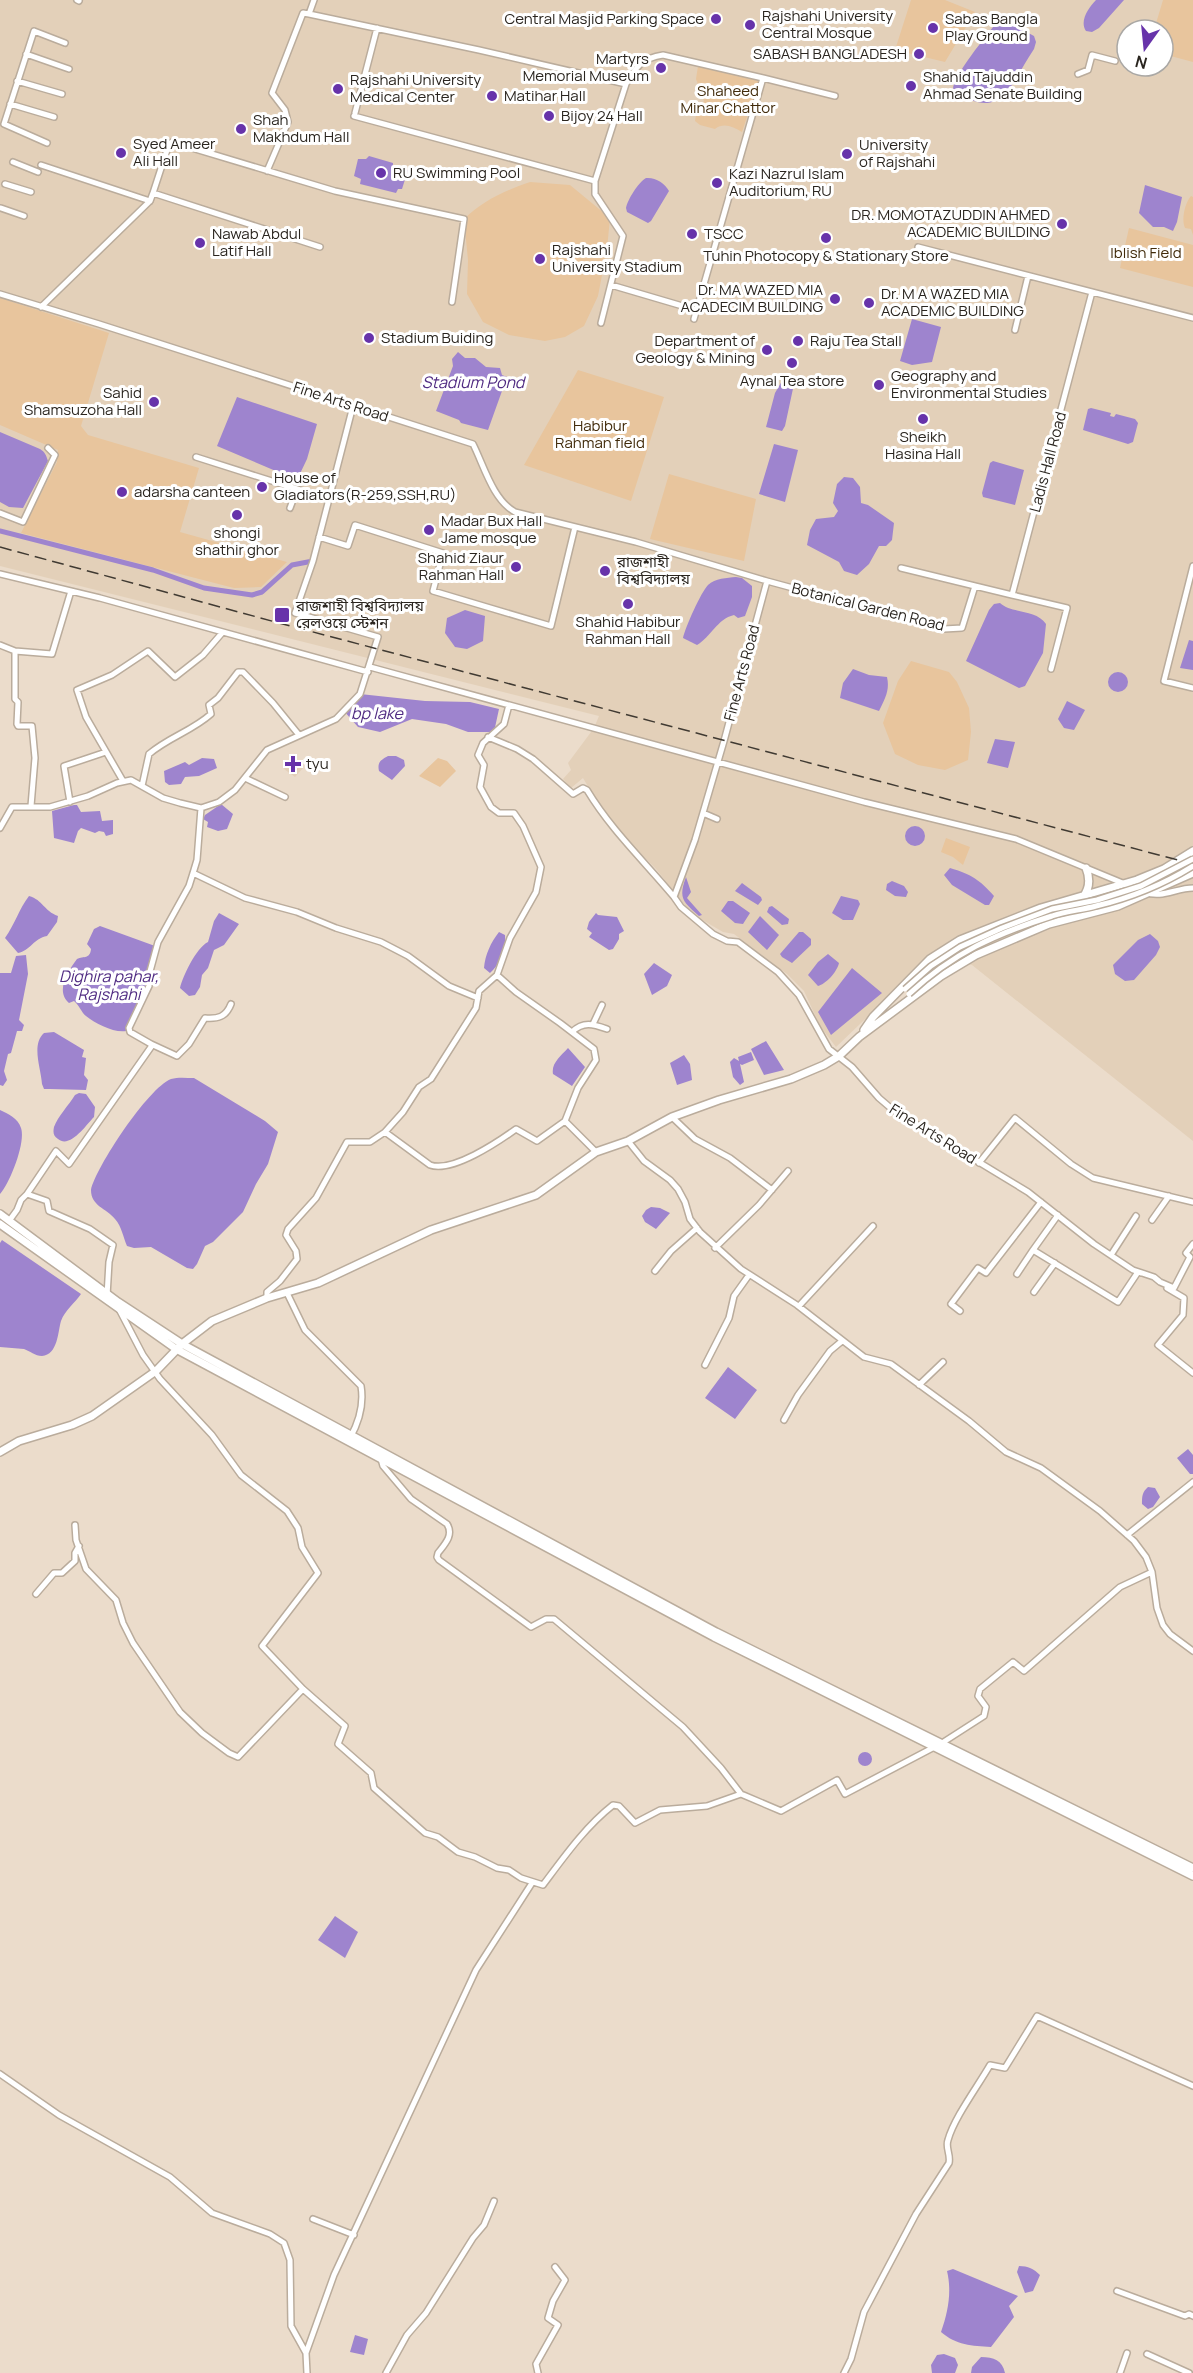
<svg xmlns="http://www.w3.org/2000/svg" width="1193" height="2373" font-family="Manrope,'Noto Sans Bengali',sans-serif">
  <rect width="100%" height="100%" fill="#ebdccb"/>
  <path fill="#e3d0b9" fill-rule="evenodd" d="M0,0H1193V1141L972,965L931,956L836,1047L820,1026L804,991L787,974L734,934L723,932L692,914L656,869L607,819L583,778L571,788L563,779L571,770L568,763L594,728L599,716L0,566ZM1127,30H1163V66H1127Z
    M291,760L303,768L295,777L284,769Z"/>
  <path fill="#e8c59d" d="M911,0H945L975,12L945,62L895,50Z
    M1163,0H1193V62L1163,54V30H1154Z
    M698,66L759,81L742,132C733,127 724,122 715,129L700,125L695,121L697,109L704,101L696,79Z
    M530,182L570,185L610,218L607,249L598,296L584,326L565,337L545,341L509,335L483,322L467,294L468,260L464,219C484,200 504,191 530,182Z
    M1191,196L1193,197V235L1191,229L1185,228C1181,219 1185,203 1191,196Z
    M1129,228L1193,245V287L1120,268Z
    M0,298L109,333L81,426L88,435L199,468L180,532L287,562L261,587L234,588L21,533L57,462L58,450L0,425Z
    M578,370L664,397L631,501L524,465Z
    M669,474L756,499L744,561L650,539Z
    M911,661L949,672L957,682L969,708L971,732L968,760L945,770L918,765L895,754L883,723L898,681Z
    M438,758L447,761L456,771L440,787L419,776Z
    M946,838L970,847L963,865L953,857L941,852Z"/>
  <path fill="#9e84ce" d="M1096,0H1124L1099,28L1092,32L1086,31C1079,21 1089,7 1096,0Z
    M1006,21L1034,36L1036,42L1034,49C1010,84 1003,124 953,90C952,77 987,35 997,22Z
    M369,156L393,163V166L408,170L402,189H398L396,193L360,184L361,179L354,176L358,159H366Z
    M646,178C655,177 665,183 669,191L651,221L648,223L627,212L626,208C628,199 638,183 646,178Z
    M1145,185L1182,197L1177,222L1173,231L1164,227H1153L1139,213Z
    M912,319L941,327L932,362L912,365L900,361Z
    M458,352L465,358H475L486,367L500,368L502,375L507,377L488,430L461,423L459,420L436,411L453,366L452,359Z
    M782,381L793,382L794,384L785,426L782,431L766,427L775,393Z
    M237,397L317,424L307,459L297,480L217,446Z
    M1091,408L1111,413L1110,416L1114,417L1116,414L1135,419L1138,423L1133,442L1128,444L1083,430L1088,409Z
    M0,432L40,449C45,452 46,455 48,461L23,508L9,507L0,502Z
    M774,444L798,450L785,502L759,494Z
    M993,461L1024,470L1015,505L983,497L982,493L990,463Z
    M844,477L853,478L860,487L861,503L868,505L894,523L892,540L886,546H879L869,564L857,575L844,571L839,562L807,545L810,530L816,519L834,517L838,511L833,503L837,484Z
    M736,577L742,578L752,586V597L745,616L738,618L734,615C717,619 711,637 697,645L683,638C685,628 701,592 708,585C715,578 727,578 736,577Z
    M1000,603C1012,614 1036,609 1046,624L1043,653L1025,686L1019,688L966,661L989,610L994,604Z
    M465,610L485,616L483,641L467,649L455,647L445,633L447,618Z
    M1189,640L1193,641V670L1180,668Z
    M853,669L869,675L887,677C890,690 885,699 879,711L840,698L843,683Z
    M1108 682a10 10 0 1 1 20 0a10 10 0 1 1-20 0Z
    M360,694L425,701L470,702L499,709L494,732H468L446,724L412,719L380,732L358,727L344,711Z
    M1067,701L1085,710L1074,730L1064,728L1058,719Z
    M995,739L1015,742L1008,768L987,763Z
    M388,756H396L404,760L405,766L392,780L379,771C377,762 381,760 388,756Z
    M202,758L214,759L217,768L199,776L185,777L181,784L169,785L165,782L164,771L185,762L189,765Z
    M221,804L233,814L227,829L218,831L207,827L208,822L203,819L205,815Z
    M74,805H77L81,812L100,811L102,821L113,820V834L106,836L104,832L99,831L95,833L81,828L78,831L74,843L54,838L52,811Z
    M905 836a10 10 0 1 1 20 0a10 10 0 1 1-20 0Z
    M950,868C971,874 980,880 994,896L989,905H985L952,885L944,875Z
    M686,877L691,892L687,898L702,915L699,916C683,901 678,899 686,877Z
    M892,881L904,886L908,892L906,897L895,896L886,890L887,884Z
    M742,883L761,897L762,900L758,905L735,891Z
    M29,896C43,900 44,911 58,916L57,922L47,936C34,938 30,951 18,953L5,938C15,924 19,909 29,896Z
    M841,896L858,900L860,904L853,920H843L832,913Z
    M728,901H733L750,913L743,924L735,923L721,911Z
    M772,906L789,919L788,924L782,925L767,912L769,907Z
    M219,913L239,924L224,945L214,950L208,968L202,975L200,987L195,995L189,996L180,988C183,976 196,948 208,942L214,921Z
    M596,913L598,915L617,917L624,931L619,934V939L613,949L609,950L589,937L592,933L587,929L589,922Z
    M760,916L779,935L767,950L748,932Z
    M100,926L155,946L146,987L126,1031C114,1033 96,1024 86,1016C81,1012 80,1006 74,1001L69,1003C55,991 68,971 77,959C84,956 90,959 91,949L87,944L94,929Z
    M499,932L505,935C506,950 501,963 490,973L484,968C485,955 491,942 499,932Z
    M799,932H803L811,939V945L792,963L782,957L780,954Z
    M1150,934L1158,941L1160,947L1156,955L1134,980L1125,981L1115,974L1113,965L1138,940Z
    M828,954L839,963C837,972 826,984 818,986L808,975L818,962Z
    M26,955L28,974L19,1020L24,1025L22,1031H17L11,1053L8,1054L4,1071L7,1080L3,1086L0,1085V973H11L16,956Z
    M654,963L672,975L667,986L652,995L644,974Z
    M852,968L882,993L831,1035L818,1012Z
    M54,1032L84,1050L82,1057L86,1058L84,1075L88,1080L86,1090L50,1089H44L42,1084C41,1068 31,1045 44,1033Z
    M766,1041L784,1070L764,1075L751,1049Z
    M568,1048L585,1067L572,1086L553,1074C551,1063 561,1056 568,1048Z
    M751,1052L754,1060L742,1065L740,1064L744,1082L740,1085L733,1077L730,1062L734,1058L739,1061L738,1057Z
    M684,1055L690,1064L692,1080L677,1085L670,1063Z
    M194,1078L265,1121L278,1132L268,1164L256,1184L243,1212L213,1242L205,1246L197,1264L193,1269L187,1268L151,1247L134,1248L127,1246C123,1237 122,1227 115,1219C106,1208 91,1206 91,1190C96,1167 148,1088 171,1079C178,1077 186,1078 194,1078Z
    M79,1093L86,1094L95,1107L94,1117C86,1125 70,1149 58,1139C53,1136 53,1132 54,1127C58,1116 69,1105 75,1095Z
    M0,1110C8,1114 18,1118 21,1128C26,1142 10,1183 0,1194Z
    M651,1207L660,1208L670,1213L656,1229L645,1222L642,1216L646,1210Z
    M2,1240L81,1294C75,1303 65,1310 61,1321C58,1331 58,1355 42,1356C35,1356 30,1351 24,1349C16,1348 8,1348 0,1347V1243Z
    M728,1367L757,1390L735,1419L705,1398Z
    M1188,1449L1193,1455V1474H1190L1177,1458Z
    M1148,1487L1155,1488L1160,1497L1153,1507L1148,1509L1142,1504C1142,1497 1142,1492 1148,1487Z
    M858 1759a7 7 0 1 1 14 0a7 7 0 1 1-14 0Z
    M335,1916L358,1932L345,1958L318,1940Z
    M1019,2266C1028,2266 1034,2269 1040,2275L1033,2291L1025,2293L1017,2272Z
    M953,2269L1018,2296L1009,2306L1014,2317L991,2347C972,2346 956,2345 941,2332C948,2312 952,2292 947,2271Z
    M355,2335L368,2339L364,2355L350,2352Z
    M944,2354L955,2358L958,2365L955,2373H932L931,2365L937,2355Z
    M981,2357C994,2357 1002,2360 1005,2373H971L972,2367Z"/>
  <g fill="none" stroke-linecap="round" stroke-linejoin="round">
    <path stroke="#9e84ce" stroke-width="5" d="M0,531L153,570L204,588L252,595L262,592L292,565L313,561"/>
    <defs>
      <path id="minor" d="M77,0L79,1
        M314,0L309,14L479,50L626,84C636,67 642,58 663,55L763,78
        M26,54L69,69
        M1078,74L1088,70L1092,55L1115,61
        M17,81L62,94
        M10,104L54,117
        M355,113L377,28
        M354,116L595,181L626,84
        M47,143L4,124L34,31L65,43
        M13,162L38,172
        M41,165L150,201L153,193L320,247
        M267,171L288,122L285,110L272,93L303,13L309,14
        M595,181V194L623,236L601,323
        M5,184L31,192
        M153,193L169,144L172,142L335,191L464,219L452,302
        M1,208L24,216
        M918,247L1193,318
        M611,285L696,310
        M0,294L99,324L473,444C484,466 493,500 515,512L636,542L767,581L724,741L695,840L674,897L681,907L713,934L727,941L738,942L778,972L799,995L829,1049L852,1067L879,1098L893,1110L1028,1192L1094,1244L1133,1270L1154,1277L1160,1282L1174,1288L1190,1257L1186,1253L1193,1244
        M41,307L150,201
        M694,319L763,78L835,96
        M1015,330L1028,276
        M196,457L297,489
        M290,508L297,489L329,498
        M0,513L23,522L55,455L48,448
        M319,537L348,546L355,525L443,553L433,591L551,626L575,527
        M1193,566L1164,681L1193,688
        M901,568L1012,595L1092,292
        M0,574L100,598L368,672
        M767,581L944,629L962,628L975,586
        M1012,595L1067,608L1051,669
        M0,645L15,651V699L18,702L17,724L18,726H32L35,758L31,806
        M15,651L52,654L71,591
        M370,667L864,802L1016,839L1137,889
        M509,705L504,724L483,743L478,755L484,765L480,787L491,807L499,813H514L523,826L541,867L536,892L510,938L497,975L516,992L560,1023L594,1049L596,1060L578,1088L565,1121L596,1152
        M488,737L517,749L533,759L573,794L583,788L587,790C611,830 645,862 674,897
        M245,778L285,797
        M123,781L86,717L77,690L112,675L148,651L175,677L203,655L222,633
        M142,786L149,754C169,737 192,731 211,714L209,705L218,698L238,672H243L273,703L299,735
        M70,802L64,766L106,752
        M703,813L717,819
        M0,828L12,807H50L88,796L117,783L131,780L163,798L180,803L201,808L219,802L235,790L267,750L336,719L360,694L378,637L295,613L313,561L353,406
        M193,873L245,898L297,912L336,928L381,942L408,956L449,986L478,998
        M1145,892C1161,899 1176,888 1193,888
        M497,975L479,991L476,1008L431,1079L419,1087L403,1112L385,1132L430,1165C452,1173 498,1142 516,1129L537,1141L565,1121
        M593,1024L602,1005
        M572,1032C583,1021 593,1024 607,1029
        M151,1044L177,1056L189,1044L205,1018C218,1019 226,1017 231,1004
        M672,1117L695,1139L730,1158L772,1190
        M628,1141L644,1161L670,1180L678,1189L685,1202L690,1219L700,1232L741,1269L797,1305L864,1357L891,1364L969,1421L1006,1452L1041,1468L1100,1511L1134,1541L1146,1557L1152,1572L1157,1608L1163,1625L1170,1634L1193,1651
        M979,1163L1015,1118L1071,1164L1093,1178L1193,1202
        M27,1194L56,1151L69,1164L151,1047V1044L130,1032L129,1028L149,986V975L158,942L189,886L194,870L197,860L201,808
        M1058,1215L1033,1250L1118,1302L1138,1272L1141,1273
        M1152,1220L1169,1196
        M9,1221L17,1210L21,1200L27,1194L47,1201L49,1211L90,1229L113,1245L109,1262L107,1296
        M715,1248L759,1205L788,1171
        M1111,1255L1136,1216
        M655,1271L671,1251L697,1228
        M1017,1274L1033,1250
        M1167,1288L1184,1298L1183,1315L1158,1345L1193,1373
        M1034,1292L1055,1263
        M287,1293L305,1330L361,1386C364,1404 359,1422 350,1438
        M267,1298V1292L280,1281L297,1259L296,1251L286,1235L288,1229L316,1198L347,1142H370L385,1132
        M799,1306L873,1226
        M120,1311L143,1355L160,1379L212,1435L241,1475L287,1511L298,1528L302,1547L318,1573L262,1646L303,1689L345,1726L338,1744L371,1773L374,1788L425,1833L438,1837L458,1852L475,1857L497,1868L509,1870L521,1878L543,1885C564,1857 585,1827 613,1805L619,1806L635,1823L660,1810L707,1806L741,1794L781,1811L837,1780L845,1794L942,1743L984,1716L986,1707L978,1696L980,1689L1013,1662L1024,1671L1120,1587L1152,1572
        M960,1311L951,1304L978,1268L986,1273L1041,1202
        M705,1365L729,1318L734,1296L749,1275
        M919,1385L943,1362
        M784,1420L798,1395L830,1351L842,1341
        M381,1459L383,1466L411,1499L447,1524C454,1535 445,1544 438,1553L437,1557L439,1560L531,1627L546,1619H554L683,1727L721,1768L741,1794
        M75,1525L76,1540L86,1569L116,1600L123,1623L133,1643L180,1712L202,1733L229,1753L238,1757L303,1689
        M1127,1535L1193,1482
        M36,1594L54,1573H62L75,1561V1553L79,1546
        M0,2074L59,2115L170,2177L212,2213L270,2234L284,2243L290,2260L291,2326L306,2353L307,2373
        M313,2219L354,2235
        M1117,2291L1185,2316L1189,2314L1193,2316
        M306,2353L334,2275L476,1970L532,1883
        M1147,2354L1189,2373
        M386,2373L407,2335L426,2313L473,2238L484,2225L494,2201
        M538,2373L536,2364L558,2325L548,2318L553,2301L565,2280L555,2267
        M844,2373L851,2359L864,2312L916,2214L949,2163C951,2154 945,2148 948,2140C954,2118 978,2086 990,2065L1005,2068L1037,2016L1193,2086
        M1120,2373L1127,2353"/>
      <path id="major" d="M1083,897C1090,888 1090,878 1086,868
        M864,1030L873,1017L930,959L960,940L1041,908L1137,880L1164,869L1193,851
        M0,1214L118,1302L182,1344L716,1632L1193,1868
        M0,1224L176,1349L714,1637L1193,1876
        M0,1452L19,1441L72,1425L92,1416L156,1371L182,1344L212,1321L267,1298L318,1283L431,1230L536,1195L596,1152L628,1141L672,1117L719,1100L791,1079L824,1065L839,1056L859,1037L941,976L976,955L1049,924L1118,906L1193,873"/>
    </defs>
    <use href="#minor" stroke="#baac9c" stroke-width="8"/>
    <use href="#major" stroke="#baac9c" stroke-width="10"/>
    <use href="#minor" stroke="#fff" stroke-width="5"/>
    <use href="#major" stroke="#fff" stroke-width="7"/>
    <path stroke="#403a32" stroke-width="1.5" stroke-dasharray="12 6" stroke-linecap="butt" d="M0,547L279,623L1193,864"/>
    <defs>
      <path id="minor-bridge" d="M905,989L931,966L960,947L1002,928L1052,909L1097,900L1141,886L1193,859
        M909,994C953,953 995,934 1052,916C1066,911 1082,910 1096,906C1130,898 1164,884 1193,866"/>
    </defs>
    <use href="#minor-bridge" stroke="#baac9c" stroke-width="8" stroke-linecap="butt"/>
    <use href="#minor-bridge" stroke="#fff" stroke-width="5"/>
  </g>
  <g fill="#6733aa" stroke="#fff" stroke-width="2">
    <circle cx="716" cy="19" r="6"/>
    <circle cx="750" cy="25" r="6"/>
    <circle cx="933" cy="28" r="6"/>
    <circle cx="919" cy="54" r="6"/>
    <circle cx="661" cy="68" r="6"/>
    <circle cx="911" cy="86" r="6"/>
    <circle cx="338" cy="89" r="6"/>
    <circle cx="492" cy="96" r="6"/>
    <circle cx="549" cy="116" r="6"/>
    <circle cx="241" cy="129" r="6"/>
    <circle cx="121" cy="153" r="6"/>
    <circle cx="847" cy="154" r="6"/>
    <circle cx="381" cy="173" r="6"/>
    <circle cx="717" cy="183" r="6"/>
    <circle cx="1062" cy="224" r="6"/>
    <circle cx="692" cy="234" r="6"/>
    <circle cx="826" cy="238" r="6"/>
    <circle cx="200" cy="243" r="6"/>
    <circle cx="540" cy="259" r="6"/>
    <circle cx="835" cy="299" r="6"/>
    <circle cx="869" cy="303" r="6"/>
    <circle cx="369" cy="338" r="6"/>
    <circle cx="798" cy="341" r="6"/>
    <circle cx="767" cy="350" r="6"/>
    <circle cx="792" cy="363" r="6"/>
    <circle cx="879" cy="385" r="6"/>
    <circle cx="154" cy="402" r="6"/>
    <circle cx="923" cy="419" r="6"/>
    <circle cx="262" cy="487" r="6"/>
    <circle cx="122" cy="492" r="6"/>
    <circle cx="237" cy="515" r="6"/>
    <circle cx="429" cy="530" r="6"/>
    <circle cx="516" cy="567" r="6"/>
    <circle cx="605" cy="571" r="6"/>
    <circle cx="628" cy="604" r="6"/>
    <rect x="274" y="607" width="16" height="16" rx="3"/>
    <path d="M290 755h6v6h6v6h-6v6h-6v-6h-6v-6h6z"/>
  </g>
  <g text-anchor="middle" stroke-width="6" stroke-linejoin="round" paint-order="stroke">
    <g font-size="15" fill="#2a251f" stroke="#fff" text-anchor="start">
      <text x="762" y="21">Rajshahi University<tspan x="762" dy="17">Central Mosque</tspan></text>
      <text x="704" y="24" text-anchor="end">Central Masjid Parking Space</text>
      <text x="945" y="24">Sabas Bangla<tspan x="945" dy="17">Play Ground</tspan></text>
      <text x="907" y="59" text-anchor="end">SABASH BANGLADESH</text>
      <text x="649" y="64" text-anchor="end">Martyrs<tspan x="649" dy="17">Memorial Museum</tspan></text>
      <text x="923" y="82">Shahid Tajuddin<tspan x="923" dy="17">Ahmad Senate Building</tspan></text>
      <text x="350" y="85">Rajshahi University<tspan x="350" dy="17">Medical Center</tspan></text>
      <text x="504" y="101">Matihar Hall</text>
      <text x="561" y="121">Bijoy 24 Hall</text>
      <text x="253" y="125">Shah<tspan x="253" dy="17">Makhdum Hall</tspan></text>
      <text x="133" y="149">Syed Ameer<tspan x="133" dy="17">Ali Hall</tspan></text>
      <text x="859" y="150">University<tspan x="859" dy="17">of Rajshahi</tspan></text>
      <text x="393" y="178">RU Swimming Pool</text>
      <text x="729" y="179">Kazi Nazrul Islam<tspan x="729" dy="17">Auditorium, RU</tspan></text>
      <text x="1050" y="220" text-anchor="end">DR. MOMOTAZUDDIN AHMED<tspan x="1050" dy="17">ACADEMIC BUILDING</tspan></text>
      <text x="212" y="239">Nawab Abdul<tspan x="212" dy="17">Latif Hall</tspan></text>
      <text x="704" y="239">TSCC</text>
      <text x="552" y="255">Rajshahi<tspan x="552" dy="17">University Stadium</tspan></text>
      <text x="826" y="261" text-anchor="middle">Tuhin Photocopy &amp; Stationary Store</text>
      <text x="823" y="295" text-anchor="end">Dr. MA WAZED MIA<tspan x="823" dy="17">ACADECIM BUILDING</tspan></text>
      <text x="881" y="299">Dr. M A WAZED MIA<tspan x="881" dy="17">ACADEMIC BUILDING</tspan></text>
      <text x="381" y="343">Stadium Buiding</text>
      <text x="755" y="346" text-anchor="end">Department of<tspan x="755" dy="17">Geology &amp; Mining</tspan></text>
      <text x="810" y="346">Raju Tea Stall</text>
      <text x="891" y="381">Geography and<tspan x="891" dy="17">Environmental Studies</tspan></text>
      <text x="792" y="386" text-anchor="middle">Aynal Tea store</text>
      <text x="142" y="398" text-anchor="end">Sahid<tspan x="142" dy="17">Shamsuzoha Hall</tspan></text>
      <text x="923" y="442" text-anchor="middle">Sheikh<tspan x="923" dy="17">Hasina Hall</tspan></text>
      <text x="274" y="483">House of<tspan x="274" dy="17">Gladiators(R-259,SSH,RU)</tspan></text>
      <text x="134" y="497">adarsha canteen</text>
      <text x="441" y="526">Madar Bux Hall<tspan x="441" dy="17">Jame mosque</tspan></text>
      <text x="237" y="538" text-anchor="middle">shongi<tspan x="237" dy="17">shathir ghor</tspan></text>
      <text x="504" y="563" text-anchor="end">Shahid Ziaur<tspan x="504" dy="17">Rahman Hall</tspan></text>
      <text x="617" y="567">রাজশাহী<tspan x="617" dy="17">বিশ্ববিদ্যালয়</tspan></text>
      <text x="296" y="611">রাজশাহী বিশ্ববিদ্যালয়<tspan x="296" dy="17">রেলওয়ে স্টেশন</tspan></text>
      <text x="628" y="627" text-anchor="middle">Shahid Habibur<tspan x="628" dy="17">Rahman Hall</tspan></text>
      <text x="306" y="769">tyu</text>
    </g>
    <g font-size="15" fill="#412b0b" stroke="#fff">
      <text x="728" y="96">Shaheed<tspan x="728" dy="17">Minar Chattor</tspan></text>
      <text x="1146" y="258">Iblish Field</text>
      <text x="600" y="431">Habibur<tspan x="600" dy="17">Rahman field</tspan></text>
    </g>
    <g font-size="15" fill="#2a251f" stroke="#fff">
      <text transform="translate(341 402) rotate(18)" y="5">Fine Arts Road</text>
      <text transform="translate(1048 462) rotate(-75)" y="5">Ladis Hall Road</text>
      <text transform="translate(868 607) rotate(14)" y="5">Botanical Garden Road</text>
      <text transform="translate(742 673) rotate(-75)" y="5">Fine Arts Road</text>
      <text transform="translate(933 1134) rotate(32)" y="5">Fine Arts Road</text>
    </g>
    <g font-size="16" font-style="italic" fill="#502b82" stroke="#fff">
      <text x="473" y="388">Stadium Pond</text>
      <text x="377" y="719">bp lake</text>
      <text x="109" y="982">Dighira pahar,<tspan x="109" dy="18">Rajshahi</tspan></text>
    </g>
  </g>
  <g transform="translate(1145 48) rotate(195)"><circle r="28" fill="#ffffff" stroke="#aaa8a5" stroke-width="1.5"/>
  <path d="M0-4.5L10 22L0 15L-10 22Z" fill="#6733aa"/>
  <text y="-9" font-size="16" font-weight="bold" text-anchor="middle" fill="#2a251f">N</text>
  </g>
</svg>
